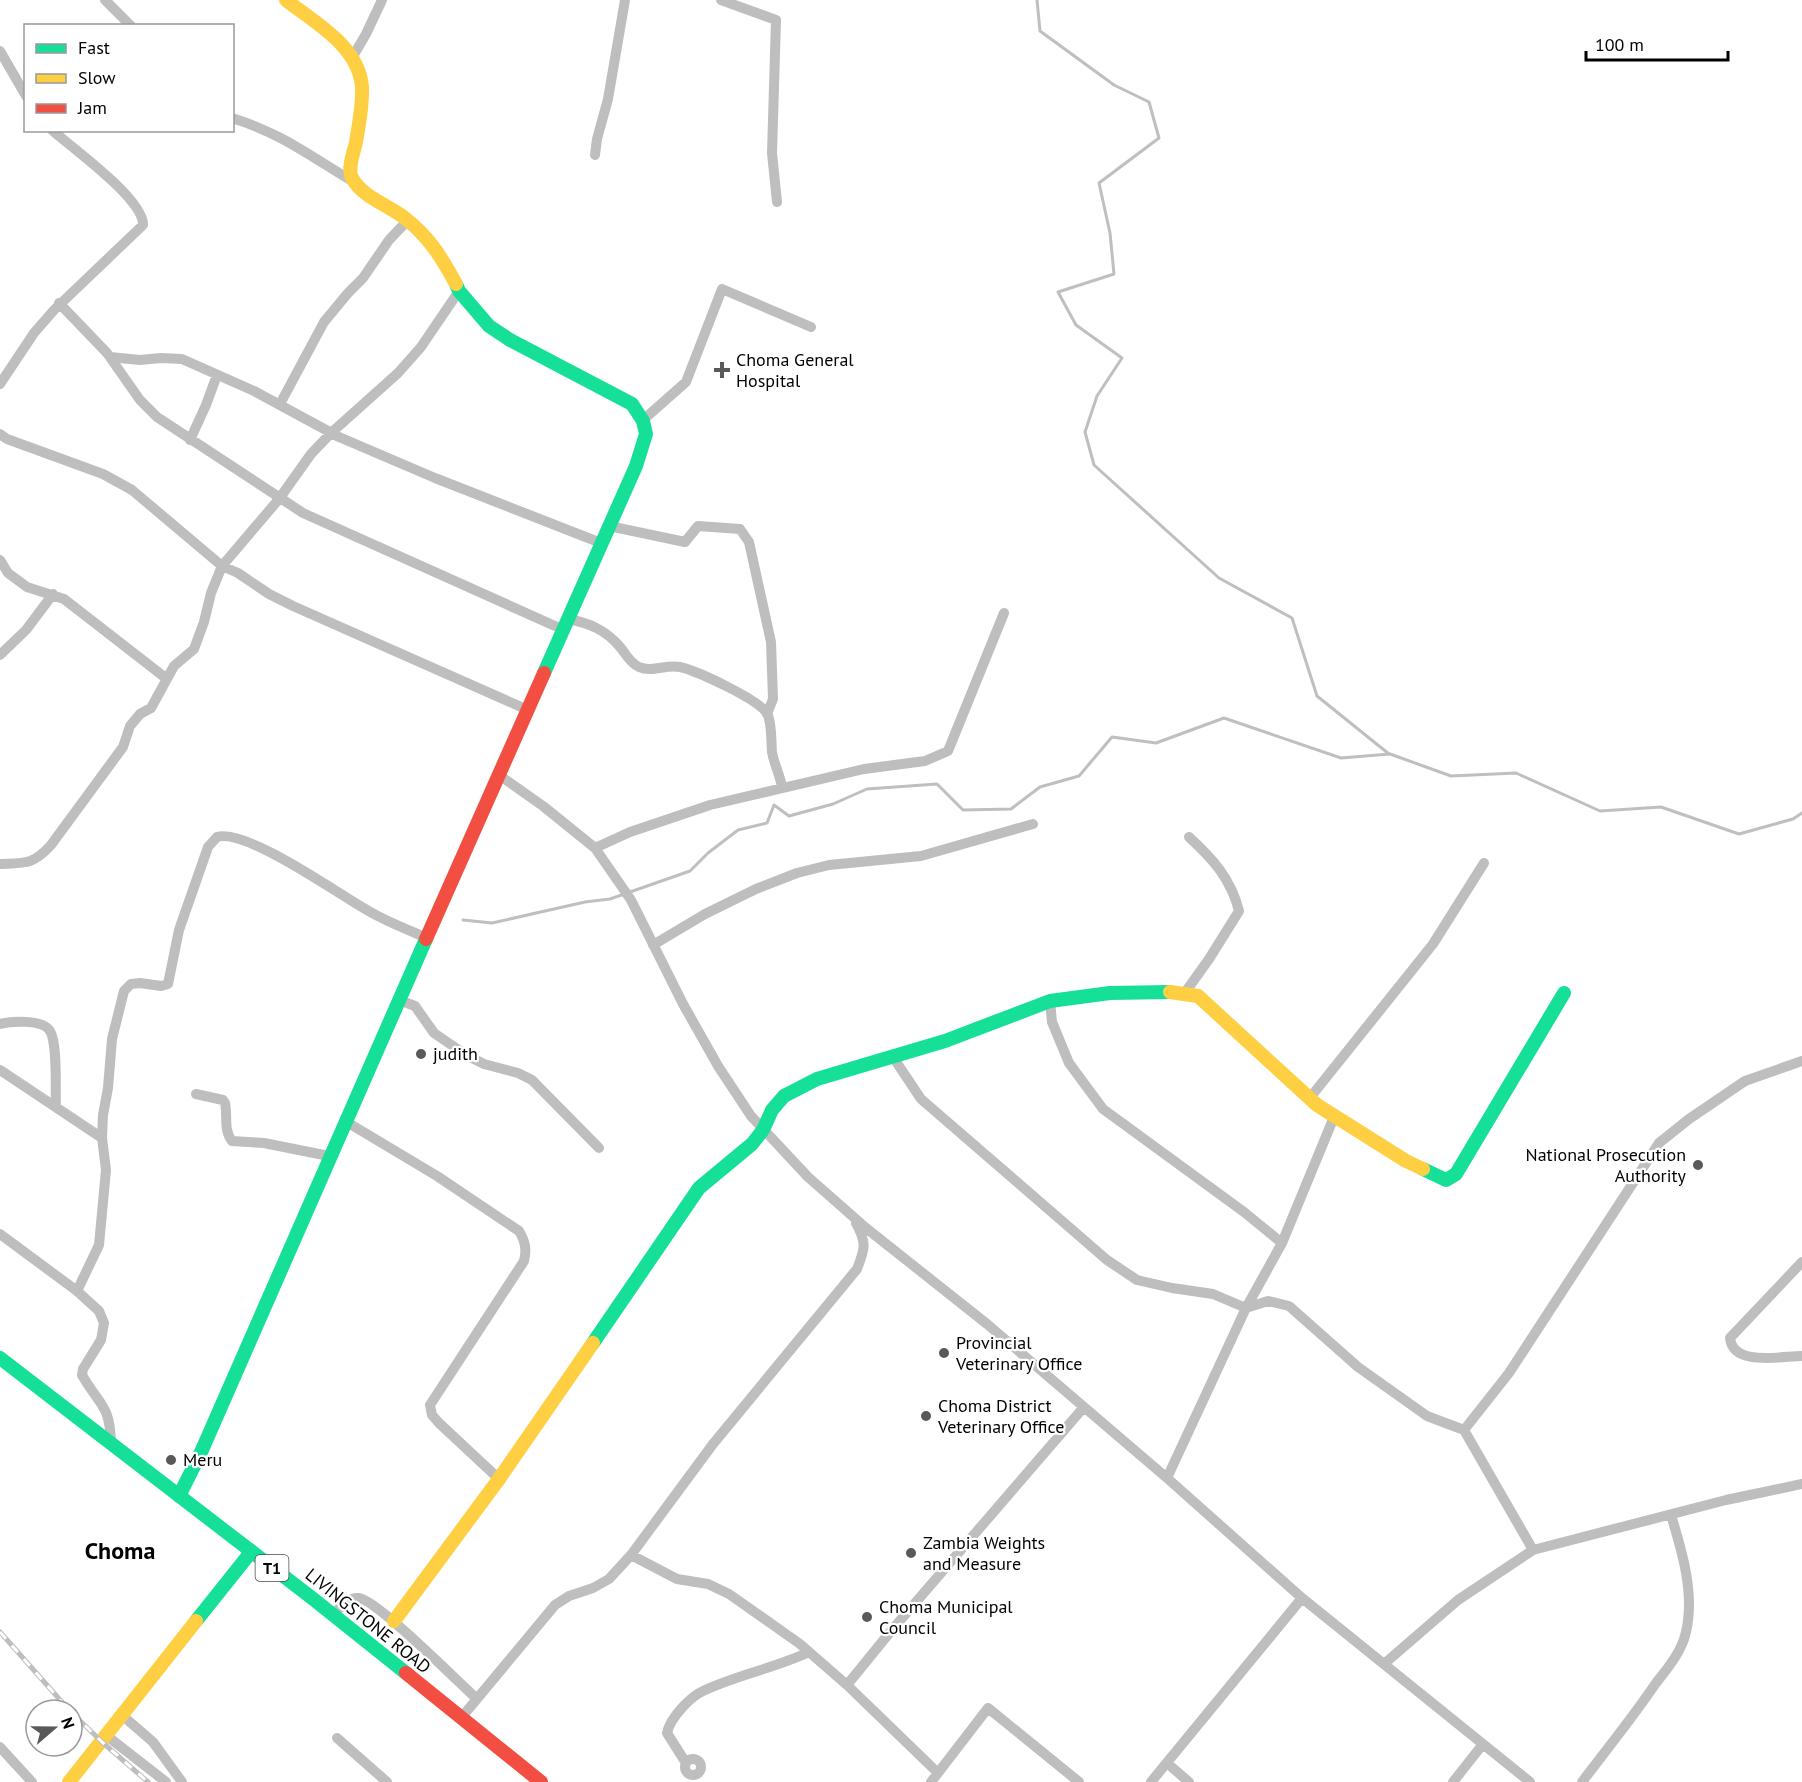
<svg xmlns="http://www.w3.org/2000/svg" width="1802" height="1782" font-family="'PT Sans',sans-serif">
  <rect width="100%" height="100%" fill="#fff"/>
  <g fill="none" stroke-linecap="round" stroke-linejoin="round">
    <path stroke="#bfbfbf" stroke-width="3" d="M1037,0L1040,31L1114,85L1149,102L1159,138L1099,183L1110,233L1114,274L1058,292L1076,325L1122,358L1097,396L1085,432L1094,465L1219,578L1292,618L1317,696L1389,754
      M463,920L492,923L585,902L610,899L690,871L708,853L738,830L767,823L774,805L789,816L833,804L867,789L937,784L963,810L1011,809L1040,787L1079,776L1112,737L1156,743L1224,718L1341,758L1390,754L1451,776L1516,773L1600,811L1661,807L1739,834L1793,819L1802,813"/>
    <path stroke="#bebebe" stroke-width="10" d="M105,0L131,26
      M721,0L776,20L772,153L777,202
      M0,51L26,96
      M352,58L366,34L382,0
      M232,118C281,133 310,156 352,181
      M595,155L597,139L608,99L625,0
      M59,303L107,353L140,400L157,417L303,513L564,630
      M110,357L140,360L161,358L182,359L254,391L339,437L435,478L601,543
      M0,384L34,333L54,310L143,225C144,199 72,148 52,130
      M280,404L324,322L348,293L363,278L389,240L408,220
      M643,420L686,382L722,289L811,327
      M0,434L7,439L103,474L132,490L222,566L238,573L269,594L293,606L528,710
      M190,440L206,405L217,375
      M609,526L685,542L698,526L740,529L749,542L771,642L773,699L767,714
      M0,560L8,573L27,587L64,599L167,679
      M568,619C589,623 606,630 620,647C626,654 630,663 639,667C652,673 666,664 680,667C697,671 761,700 768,715C772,727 771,740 772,752C774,764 780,775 782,787
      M0,655L26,630L53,594
      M499,775L543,806L595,848L631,900L683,1004L718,1066L751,1116L808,1177L866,1228L987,1324L1167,1478L1302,1598L1530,1782
      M595,848L630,832L710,805L864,769L925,761L948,751L1004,613
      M0,864C25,863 33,865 51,845L123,747L130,726L140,714L151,708L174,666L194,649L204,622L211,593L222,566L279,499L311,454L331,433L398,373L421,347L459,291
      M653,945L705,914L756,889L797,873L829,865L921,856L1033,824
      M1184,994L1209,959L1239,911C1231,879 1213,859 1189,837
      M399,1000L415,1006L434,1033L466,1055L484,1064L518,1073L532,1080L599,1148
      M1050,1001L1052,1022L1069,1063L1103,1109L1244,1212L1282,1243
      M0,1024C11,1021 43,1019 50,1031C58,1044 55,1090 56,1107
      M893,1057L921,1099L1107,1260L1137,1280L1172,1288L1213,1294L1246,1308L1268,1301L1289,1306L1358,1367L1427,1416L1464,1430L1509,1373L1659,1143L1689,1119L1745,1081L1802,1061
      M0,1070L102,1138L106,1170L99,1245L77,1291
      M196,1094L223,1100L225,1103C228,1117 223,1129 232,1141L264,1143L329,1156
      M1309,1099L1433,944L1484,863
      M345,1121L437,1176L519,1231C525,1241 527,1249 524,1261L430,1405L432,1415L439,1423L499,1479
      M102,1138L103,1115L108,1088L112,1039L124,991L131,984L140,983L161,986L168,984L179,930L208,847L217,837C246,828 338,894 367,910C385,921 406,929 425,937
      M0,1234L77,1291L99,1311L104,1323L101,1340L83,1369L82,1375C99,1405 110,1404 111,1443
      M1802,1262L1730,1338C1733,1367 1782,1356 1802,1356
      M1464,1430L1533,1550
      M1167,1478L1246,1308L1282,1243L1334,1117
      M631,1555L677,1579L708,1584L729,1594L800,1644L847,1685
      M333,1615C340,1608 347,1597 359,1598C377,1600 458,1682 476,1698
      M1384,1664L1458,1600L1533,1550L1726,1500L1802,1484
      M123,1716L153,1742L182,1782
      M461,1718L555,1605L569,1596L593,1588L609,1579L631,1555L713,1444L857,1269C865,1249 867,1243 856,1223
      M107,1736L166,1782
      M337,1738L387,1782
      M0,1747L32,1782
      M685 1767a8 8 0 1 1 16 0a8 8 0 1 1-16 0Z
      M686,1763L667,1733C670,1718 690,1697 703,1691C737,1675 775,1668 809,1652
      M1167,1763L1189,1782
      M938,1773L847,1685L891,1631L1084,1407
      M931,1782L988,1708L1079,1782
      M1151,1782L1302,1598
      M1453,1782L1483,1744
      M1582,1782C1607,1749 1633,1717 1656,1683C1668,1668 1682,1651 1686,1632C1695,1594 1682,1551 1671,1515"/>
    <path stroke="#16e098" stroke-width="14" d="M456,284L459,291L489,326L510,340L632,404L643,421L646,434L636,466L544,673
      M1423,1169L1446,1180L1456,1174L1564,993
      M593,1343L699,1188L752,1144L763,1130L772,1110L784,1096L817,1079L945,1041L1050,1001L1110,993L1170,992
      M0,1358L312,1598L406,1673
      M179,1496L202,1450L426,939
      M196,1621L251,1552"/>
    <path stroke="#ffcf43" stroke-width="14" d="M286,0C315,23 359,46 362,87C363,105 359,124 356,142C354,152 347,169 352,178C363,198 389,205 406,219C429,237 442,258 456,284
      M1170,992L1198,996L1317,1105L1406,1161L1423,1169
      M394,1621L499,1479L593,1343
      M69,1782L196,1621"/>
    <path stroke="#f24e42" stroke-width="14" d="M426,939L544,673
      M406,1673L541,1782"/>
    <defs>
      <path id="rail" d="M0,1632L69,1710
        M72,1713L102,1742L148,1782"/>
    </defs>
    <use href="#rail" stroke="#bebebe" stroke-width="5"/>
    <use href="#rail" stroke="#fff" stroke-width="3" stroke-dasharray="9" stroke-linecap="butt"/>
  </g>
  <g fill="#595959" stroke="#fff" stroke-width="2">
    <path d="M719 361h6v6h6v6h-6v6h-6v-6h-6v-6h6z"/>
    <circle cx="421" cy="1054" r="6"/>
    <circle cx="1698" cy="1165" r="6"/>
    <circle cx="944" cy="1353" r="6"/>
    <circle cx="926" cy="1416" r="6"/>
    <circle cx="171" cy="1460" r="6"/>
    <circle cx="911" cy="1553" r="6"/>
    <circle cx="867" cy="1617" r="6"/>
  </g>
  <g text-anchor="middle" stroke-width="4.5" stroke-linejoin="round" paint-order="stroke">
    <rect fill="#fff" stroke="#4c4c4c" stroke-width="1.5" x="255.5" y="1555" width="33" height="26" rx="4.5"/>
    <g font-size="16" font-weight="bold" fill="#000">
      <text x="272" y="1574">T1</text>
    </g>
    <g font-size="18" fill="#000" stroke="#fff" text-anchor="start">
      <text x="736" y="366">Choma General<tspan x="736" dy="21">Hospital</tspan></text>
      <text x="433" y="1060">judith</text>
      <text x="1686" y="1161" text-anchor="end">National Prosecution<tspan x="1686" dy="21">Authority</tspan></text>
      <text x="956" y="1349">Provincial<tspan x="956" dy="21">Veterinary Office</tspan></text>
      <text x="938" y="1412">Choma District<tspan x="938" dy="21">Veterinary Office</tspan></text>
      <text x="183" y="1466">Meru</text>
      <text x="923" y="1549">Zambia Weights<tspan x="923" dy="21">and Measure</tspan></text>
      <text x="879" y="1613">Choma Municipal<tspan x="879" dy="21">Council</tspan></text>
    </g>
    <g font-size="18" fill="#000" stroke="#fff">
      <text transform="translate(368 1621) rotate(39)" y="6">LIVINGSTONE ROAD</text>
    </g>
    <g font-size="24" font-weight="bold" fill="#000" stroke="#fff">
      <text x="120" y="1559">Choma</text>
    </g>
  </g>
  <rect x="24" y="24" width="210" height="108" fill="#ffffff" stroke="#999999" stroke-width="1.5"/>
  <rect x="36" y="44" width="30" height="9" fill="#16e098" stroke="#999999" stroke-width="1.5"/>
  <text x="78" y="54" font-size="18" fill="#000000">Fast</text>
  <rect x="36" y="74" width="30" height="9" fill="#ffcf43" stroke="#999999" stroke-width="1.5"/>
  <text x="78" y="84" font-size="18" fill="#000000">Slow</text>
  <rect x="36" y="104" width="30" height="9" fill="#f24e42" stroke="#999999" stroke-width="1.5"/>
  <text x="78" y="114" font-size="18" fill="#000000">Jam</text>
  <g transform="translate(54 1728) rotate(70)"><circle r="28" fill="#ffffff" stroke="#999999" stroke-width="1.5"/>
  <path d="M0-4.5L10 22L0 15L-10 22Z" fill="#595959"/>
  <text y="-9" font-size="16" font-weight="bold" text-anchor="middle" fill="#000000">N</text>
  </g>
  <path d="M1586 51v9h142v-9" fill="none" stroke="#000000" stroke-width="3"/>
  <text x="1595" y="51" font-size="18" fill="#000000" stroke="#ffffff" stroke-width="4.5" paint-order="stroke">100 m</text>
</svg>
